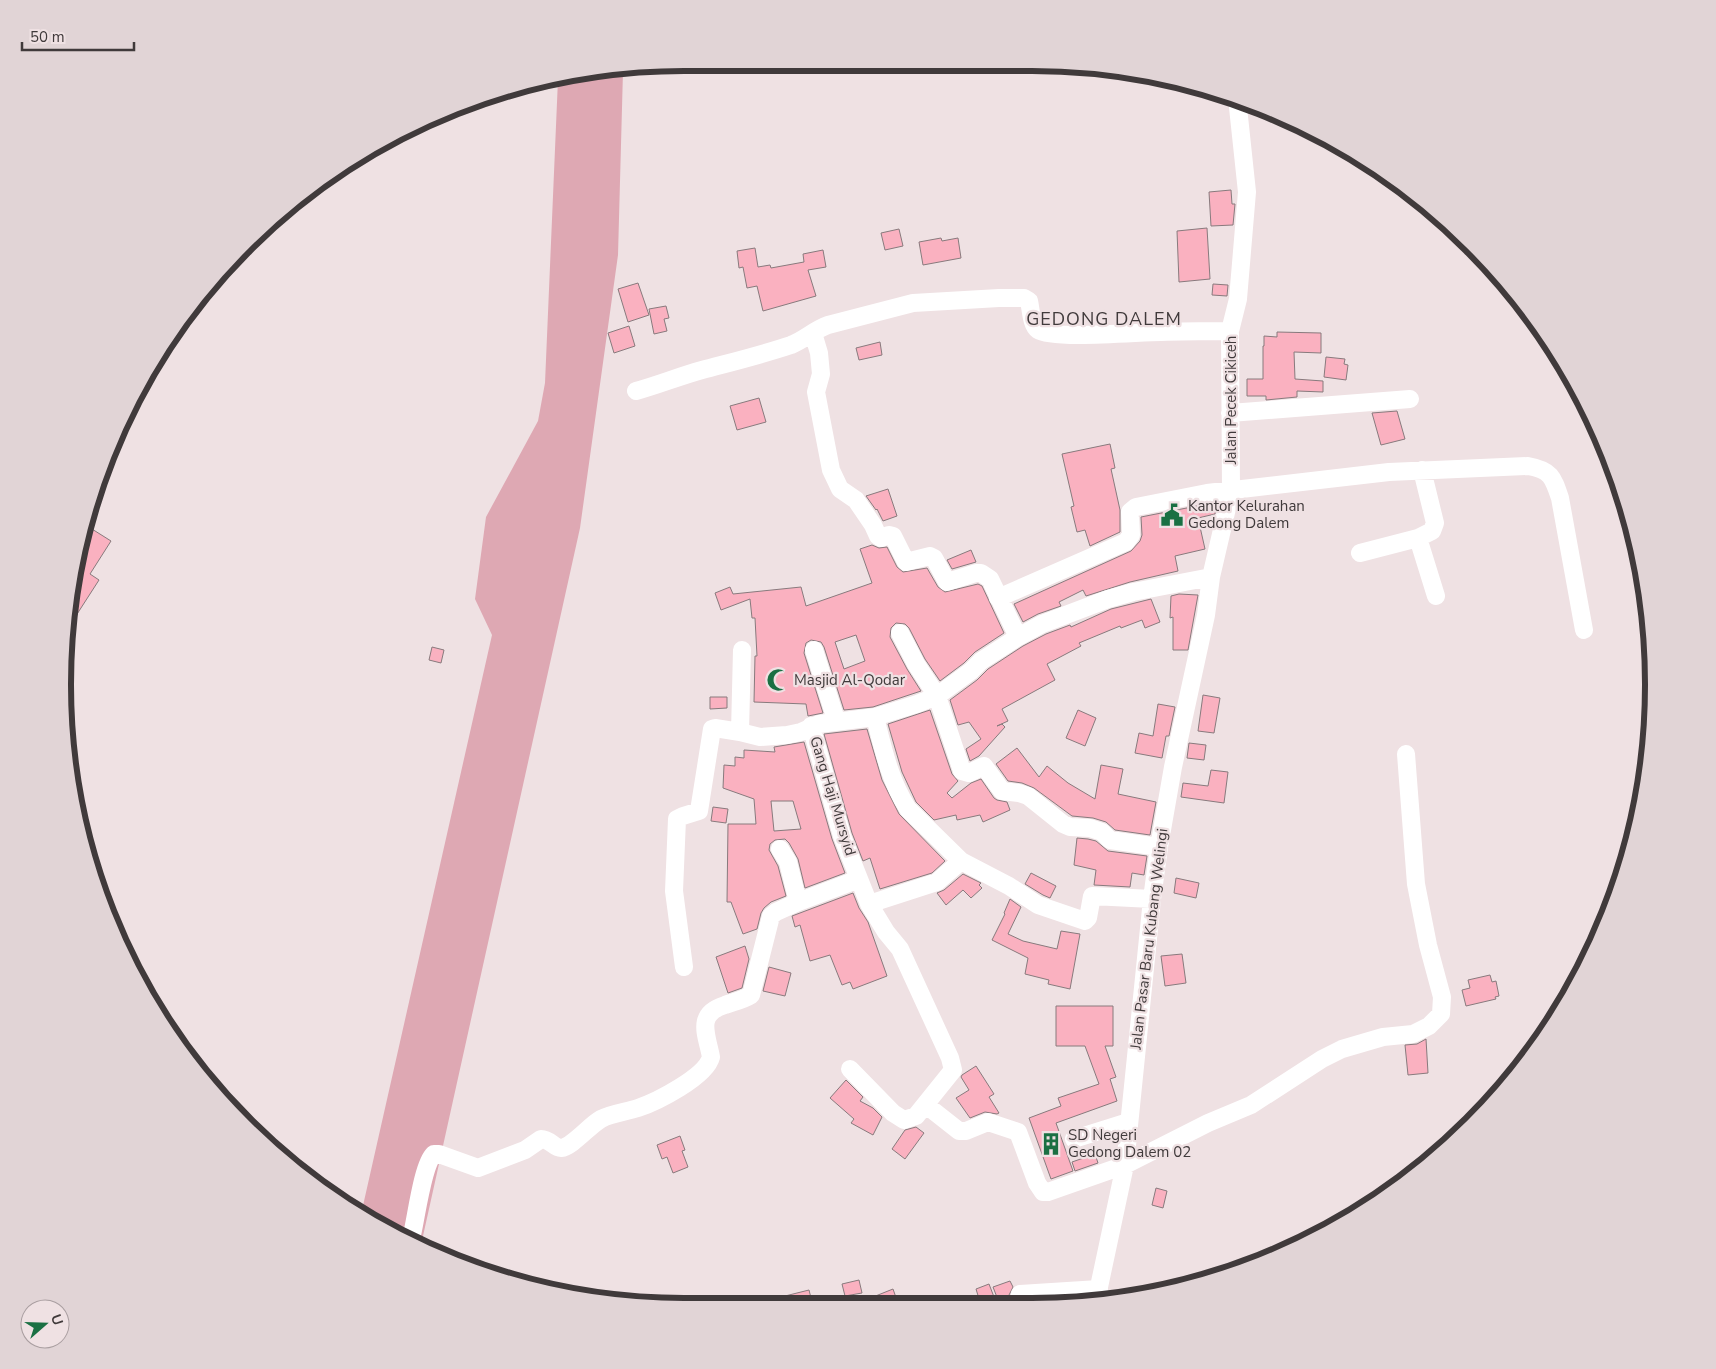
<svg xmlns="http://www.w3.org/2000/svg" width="1716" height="1369" font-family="'Nunito Sans',sans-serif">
  <rect width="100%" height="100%" fill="#efe1e3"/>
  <path fill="#dea8b3" d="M623,71L618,255L580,528L421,1245L362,1210L492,635L475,599L486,517L538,421L545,383L558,79Z"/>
  <path fill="#fab1c0" stroke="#887a7d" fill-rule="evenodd" d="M1231,190L1232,204H1235L1233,225L1211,226L1209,192Z
    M1207,228L1210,279L1179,282L1177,231Z
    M899,229L903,246L885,250L881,233Z
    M941,238L942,241L958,238L961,258L923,265L919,242Z
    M755,248L758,267L770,265L771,268L804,262L803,254L823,250L826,267L808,270L816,296L763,311L757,286L747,288L743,267L739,268L737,251Z
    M638,283L649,315L628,322L618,289Z
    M1213,284L1228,285L1227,296L1212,295Z
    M666,306L669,318L664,319L667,331L654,334L649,309Z
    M629,326L635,346L614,353L608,333Z
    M1277,332L1321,333V353L1294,352L1295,379L1323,381V392L1297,391V397L1266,400V396H1247V379H1263V346H1264V336L1277,337Z
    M880,342L882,355L859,360L856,348Z
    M1326,357L1345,359L1344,364L1348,365L1346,380L1324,377Z
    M759,398L766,422L737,430L730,406Z
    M1397,411L1405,439L1381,445L1372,413Z
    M1110,444L1115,468L1111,469L1120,510V532L1090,546L1085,530L1077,532L1071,507L1074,506L1062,454Z
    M888,489L897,516L883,521L877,509L876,510L866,496Z
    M1217,502L1215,514L1198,518L1205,549L1175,556L1178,571L1130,582L1086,596L1083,590L1059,602L1061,606L1038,614L1023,622L1014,604L1131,551L1140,541L1142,535L1141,517Z
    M84,524L111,541L90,574L99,580L70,625Z
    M872,545L879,548L887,547L897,567L903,572L927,568L938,587L945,592L978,584L982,586L1004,633L975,652L964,663L940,681L925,659L909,628L905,624L896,623L891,628L890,637L907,669L921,691L873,707L844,710L824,647L821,642L811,640L806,643L804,653L823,713L808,716L806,704L754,702L755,656H757L755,618H752L750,599L721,610L715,593L730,587L733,594L801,587L806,606L872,583L860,549ZM856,635L865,661L844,669L835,642Z
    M971,550L976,562L952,569L947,560Z
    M1179,594L1198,595L1188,650H1173V617L1170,618L1171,596Z
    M1151,599L1160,622L1145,628L1142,620L1121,628L1120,626L1079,643L1081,646L1047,664L1055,680L1002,709L1008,721L997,726L1002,724L1005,727L979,756L970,761L966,749L981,739L969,722L958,725L950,700L977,680L988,669L1023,646L1046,634L1070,625L1071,627L1111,609Z
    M432,647L444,650L441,663L429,660Z
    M1203,695L1220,698L1214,733L1198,731Z
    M710,697H727V708L710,709Z
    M1158,704L1175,707L1169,736H1166L1162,758L1135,753L1139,733L1153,736Z
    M930,710L952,774L958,781L947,793L952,798L971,783L981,779L994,798L997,800L1007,802L1010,810L983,822L980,815L957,820L956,815L934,820L916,802L902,772L888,724Z
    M1078,710L1096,718L1085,746L1066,738Z
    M867,729L882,780L899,814L945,861L932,873L880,889L870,858L863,861L852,833L824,734Z
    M804,742L832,839L845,873L805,888L798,859L789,843L785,839L775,840L770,844L769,850L778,866L786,896L771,902L764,908L761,913L757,929L743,934L731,902H727L728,824H756L754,799L723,788L724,765L735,766V757L744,758V750L775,752L774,747ZM771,801H793L801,829L774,831Z
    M1189,743L1206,745L1204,760L1187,758Z
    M1017,748L1039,777L1047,766L1068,783L1095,799L1101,765L1123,769L1118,794L1156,802L1150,835L1115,830L1106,822L1093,818L1072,816L1034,788L1022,783L1008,781L996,764Z
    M1211,770L1228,772L1224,803L1181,797L1183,783L1208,786Z
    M713,807L728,809L726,823L711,821Z
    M1077,838L1088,839L1096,841L1108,851L1147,856L1144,875L1132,873L1130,887L1094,885L1096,870L1074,865Z
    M1031,873L1056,886L1050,898L1043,895L1025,884Z
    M963,874L981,883L979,885L982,888L971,898L963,890L946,905L937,893L944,890Z
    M1176,878L1199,883L1196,898L1174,893Z
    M853,893L859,908L868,922L887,976L853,989L850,982L842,985L830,955L810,961L800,925L795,927L792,916Z
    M1010,899L1021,907L1008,934L1023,941L1057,949L1061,931L1080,934L1070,989L1048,984L1049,980L1025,974L1028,958L992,940L1005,914L1004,913Z
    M745,946L749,959L742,988L728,993L716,957Z
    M1182,954L1186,983L1165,986L1161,956Z
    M769,967L791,973L785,996L763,991Z
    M1490,975L1492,982L1496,981L1499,996L1495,997L1496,999L1466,1006L1462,990L1470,988L1468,980Z
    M1056,1006H1113V1046H1105L1116,1077L1110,1079L1117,1101L1056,1123L1073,1171L1051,1179L1029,1118L1061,1106L1058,1098L1099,1084L1085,1046H1056Z
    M1426,1039L1428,1073L1408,1075L1405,1045L1417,1044Z
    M976,1066L994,1094L989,1097L999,1113L997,1114L985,1112L970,1118L956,1098L969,1090L961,1077L962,1075Z
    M846,1080L863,1097L860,1101L873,1108L882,1117L873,1135L851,1123L854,1119L830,1098Z
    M916,1127L924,1133L905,1159L892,1149L905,1130Z
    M680,1136L685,1150L682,1151L688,1167L673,1173L667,1157L662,1159L657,1145Z
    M1095,1154L1098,1163L1075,1171L1072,1162Z
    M1156,1188L1167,1191L1163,1208L1152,1205Z
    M859,1280L862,1293L845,1296L842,1284Z
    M1010,1281L1013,1287L1009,1295L1014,1302L1000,1305L993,1287Z
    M989,1284L994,1297L980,1302L976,1289Z
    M893,1289L899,1306H853V1305Z
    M809,1290L813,1306H762L761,1302Z"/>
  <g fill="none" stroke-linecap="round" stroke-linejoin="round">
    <path stroke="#fff" stroke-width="18" d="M813,333L819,353L821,374L816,392L831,470L840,489L856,500L873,525L878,536L881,538L889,535L893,536L906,562L930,556L934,558L947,582L976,573H981L990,579L1018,637
      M636,391C658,385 680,376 702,370C732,362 761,355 791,345C804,340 814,330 828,325L913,303L999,298H1024L1029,301C1031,309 1031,325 1038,330C1053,340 1139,332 1161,332C1184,331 1207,331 1230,331
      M1230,413L1410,399
      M1418,538L1436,596
      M1360,553L1418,538L1432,531L1435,523L1422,470
      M998,598L1126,542L1131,535L1130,512L1136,507L1207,493L1389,472L1528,466C1551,470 1553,477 1560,498L1584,630
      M900,633L916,664L937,696L962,771L969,773L984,766L1002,791L1019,793L1028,796L1063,824L1070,827L1090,828L1102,832L1110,840L1159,847
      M742,650L740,732L760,737L787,735L801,732L819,724L875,717L917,704L937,696L971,671L981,661L1018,637L1042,624L1108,599L1133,592L1211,577
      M814,650L836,720
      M875,717C883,749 890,781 908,809L961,861L1009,886L1038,905L1085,921L1088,918L1092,896L1152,899
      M811,726L842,836L869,904L886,932L900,949L950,1058L953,1070L916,1116L904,1120L893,1113L850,1069
      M798,902L859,879
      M869,904L937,882L961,861
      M684,967L674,891L677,819L683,816L699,811L712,729L715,728L740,732
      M926,1105L959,1131H966L988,1122L1018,1132L1037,1183L1043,1192H1048L1125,1165L1208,1123L1251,1105L1322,1059L1342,1049L1383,1037L1413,1034L1429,1026L1441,1014L1442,997L1428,945L1416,884L1406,754
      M1074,1139L1128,1122
      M411,1239C416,1221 422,1165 434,1154H439L478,1168L525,1150L541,1139C550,1139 554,1148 561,1148C572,1147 590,1125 601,1119C612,1113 626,1112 638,1108C656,1102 706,1077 711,1057C707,1035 695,1014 725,1005C733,1002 743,1000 751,995L771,916L776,912L798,902L788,862L780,849
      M1020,1294L1099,1289
      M1096,1301L1125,1165L1152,899L1159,847L1173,767L1206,615L1211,577L1231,491L1230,331L1238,299L1247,192L1237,98"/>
  </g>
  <defs>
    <symbol id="civic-bare" viewBox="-9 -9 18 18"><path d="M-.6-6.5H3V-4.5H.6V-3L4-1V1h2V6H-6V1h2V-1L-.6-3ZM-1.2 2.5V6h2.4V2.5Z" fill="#1a7043" stroke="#efe1e3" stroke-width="2.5" paint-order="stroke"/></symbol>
    <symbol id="mosque-bare" viewBox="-9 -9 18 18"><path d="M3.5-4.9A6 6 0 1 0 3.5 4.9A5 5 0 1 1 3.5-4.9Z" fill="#1a7043" stroke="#efe1e3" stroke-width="2.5" paint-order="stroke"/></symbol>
    <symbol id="building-bare" viewBox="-9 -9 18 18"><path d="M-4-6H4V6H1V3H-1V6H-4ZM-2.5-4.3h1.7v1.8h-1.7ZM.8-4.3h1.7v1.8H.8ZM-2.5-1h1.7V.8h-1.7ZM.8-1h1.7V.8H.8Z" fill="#1a7043" stroke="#efe1e3" stroke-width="2.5" paint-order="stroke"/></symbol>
  </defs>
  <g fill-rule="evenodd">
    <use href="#civic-bare" x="1156" y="499" width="32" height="32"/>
    <use href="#mosque-bare" x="762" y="664" width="32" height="32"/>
    <use href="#building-bare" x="1035" y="1128" width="32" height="32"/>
  </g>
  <g text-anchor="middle" stroke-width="4.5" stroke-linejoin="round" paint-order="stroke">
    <g font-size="15" fill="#403a3b" stroke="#efe1e3">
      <text transform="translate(1231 400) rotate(-90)" y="5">Jalan Pecek Cikiceh</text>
      <text transform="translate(833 796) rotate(73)" y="5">Gang Haji Mursyid</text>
      <text transform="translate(1149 939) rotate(-83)" y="5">Jalan Pasar Baru Kubang Welingi</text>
    </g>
    <g font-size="15" fill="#403a3b" stroke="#efe1e3" text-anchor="start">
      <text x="1188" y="511">Kantor Kelurahan<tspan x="1188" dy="17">Gedong Dalem</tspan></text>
      <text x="794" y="685">Masjid Al-Qodar</text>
      <text x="1068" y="1140">SD Negeri<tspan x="1068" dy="17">Gedong Dalem 02</tspan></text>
    </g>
    <g font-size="18" letter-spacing="1" fill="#403a3b" stroke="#efe1e3">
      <text x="1104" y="325">GEDONG DALEM</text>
    </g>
  </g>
  <path d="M0 0H1716V1369H0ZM684 71H1032A613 613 0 0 1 1645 684V685A613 613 0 0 1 1032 1298H684A613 613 0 0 1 71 685V684A613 613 0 0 1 684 71Z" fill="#e1d4d6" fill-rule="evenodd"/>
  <path fill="none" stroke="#403a3b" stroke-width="6" d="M684 71H1032A613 613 0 0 1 1645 684V685A613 613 0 0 1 1032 1298H684A613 613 0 0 1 71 685V684A613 613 0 0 1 684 71Z"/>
  <g transform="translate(45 1324) rotate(70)"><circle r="24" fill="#efe1e3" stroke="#a99ea0"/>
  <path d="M0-4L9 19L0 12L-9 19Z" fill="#1a7043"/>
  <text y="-8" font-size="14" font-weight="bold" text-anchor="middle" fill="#403a3b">U</text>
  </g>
  <path d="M22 42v8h112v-8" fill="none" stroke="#403a3b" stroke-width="2.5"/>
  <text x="30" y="42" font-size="15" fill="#403a3b" stroke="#efe1e3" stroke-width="4" paint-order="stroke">50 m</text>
</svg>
